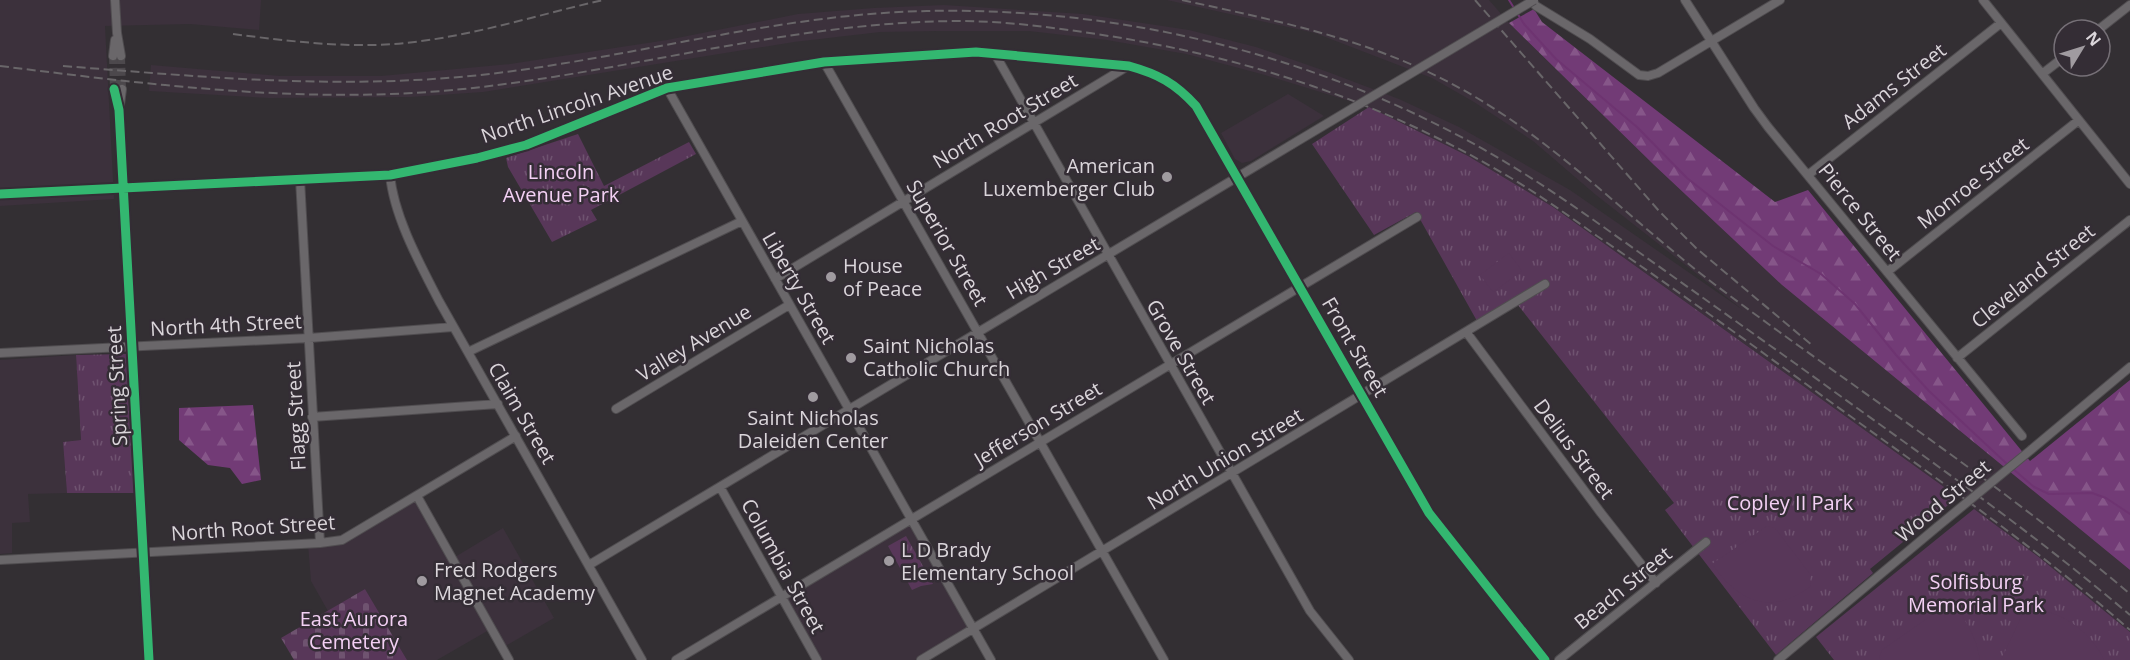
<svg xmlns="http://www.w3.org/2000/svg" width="2130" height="660" font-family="'Open Sans',sans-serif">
  <defs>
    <pattern id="forest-firs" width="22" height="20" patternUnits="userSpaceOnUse" patternTransform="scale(1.5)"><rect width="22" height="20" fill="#723b76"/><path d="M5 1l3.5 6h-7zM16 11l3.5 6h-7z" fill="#865689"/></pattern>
    <pattern id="cemetery-stones" width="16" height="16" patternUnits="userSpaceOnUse" patternTransform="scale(1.5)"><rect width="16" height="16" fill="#583759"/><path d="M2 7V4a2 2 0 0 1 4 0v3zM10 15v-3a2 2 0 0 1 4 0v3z" fill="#6f5370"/></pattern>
    <pattern id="park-tufts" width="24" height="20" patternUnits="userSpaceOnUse" patternTransform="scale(1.5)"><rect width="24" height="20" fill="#583759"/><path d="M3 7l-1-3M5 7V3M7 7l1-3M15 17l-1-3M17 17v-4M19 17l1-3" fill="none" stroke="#6f5370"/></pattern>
  </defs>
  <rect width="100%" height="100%" fill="#332f33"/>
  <path fill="#3c313c" d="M0,0H261L259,30L190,24L105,26L114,199L0,206Z
    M1167,0H1489L1509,23L1654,165L1782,285L2130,570V632L2040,558L1958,497L1553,207L1468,156L1369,107L1265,75L1186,54L1107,40L1029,31H937L880,32L794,42L483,92L411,97L269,98L149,91L151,65L280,76H381L510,64L667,40L798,14L874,8L944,5L1083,14L1189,30L1256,47L1328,72L1399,99L1459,127L1570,190L1743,310L1596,195L1533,141L1474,102L1432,78L1315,33Z
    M1288,94L1324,116L1251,161L1242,163L1235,159L1221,133Z
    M76,355L81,440L63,442L67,493L28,494L30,522L12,523V553L0,554V360Z
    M416,501L450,560L503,528L554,618L500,649L489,630L437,660H407L365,589L328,611L311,581L308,545L346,542Z
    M910,523L969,628L917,660H818L782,599Z"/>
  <path fill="url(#forest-firs)" d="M1534,9L1542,22L1775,202L1808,190L2030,461L2130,380V570L1782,285L1654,165L1509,23Z
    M253,405L261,480L242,484L230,468L208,465L179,440V408Z"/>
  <path fill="url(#cemetery-stones)" d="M365,589L407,660H294L281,638Z"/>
  <path fill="url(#park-tufts)" d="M1369,107L1468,156L1553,207L1958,497L1870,569L1873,573L1776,655L1665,510L1674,503L1514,300L1477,321L1416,212L1374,235L1312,144Z
    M578,134L604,186L689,142L696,154L591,210L597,220L552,242L508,167L506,158Z
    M126,354L134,493H67L63,442L81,440L76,355Z
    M1974,509L2040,558L2130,632V660H1834L1816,637Z
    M906,536L933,584L921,586L912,590L888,546Z"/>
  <path fill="#583759" d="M1509,253L1522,271L1493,292L1480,275Z
    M1767,526L1775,528L1810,574L1811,586C1771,617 1738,601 1712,564Z
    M1952,601C1965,619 1977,638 1980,660H1881L1879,658L1882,650Z
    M2025,609C2032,610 2041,610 2048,612C2070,617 2095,639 2104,660H2001Z"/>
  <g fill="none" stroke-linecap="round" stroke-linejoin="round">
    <path stroke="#6e3471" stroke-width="2" d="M1509,0L1524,24L1556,59L1637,127L1687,178L1773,246L1821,274L1855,304L1896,355L1929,391L2008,465
      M2012,468L2034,487L2049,494L2092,493L2106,498L2130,514"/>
    <path stroke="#4c484c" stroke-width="8" stroke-dasharray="8 4" stroke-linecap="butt" d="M113,56L114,89
      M121,56L122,89"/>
    <defs>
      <path id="minor" d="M115,0L117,33L121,56
        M1531,0L1536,6L1590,39L1639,75L1648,76L1658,73L1780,0
        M1685,0L1754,108L1768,127L2022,436
        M1983,0L2130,184
        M2098,30L2130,5
        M995,54L1310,611L1349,660
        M113,56L115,40
        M824,62L1164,660
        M2042,74L2064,57
        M667,88L991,660
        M114,89L119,110L149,660
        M120,104L122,89
        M390,175C394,217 420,264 439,301L642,660
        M1808,175L2001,23
        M300,179L320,543
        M0,194L390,175L477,158L526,145L667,88L824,62L976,52L1129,66C1158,74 1175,83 1196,106L1429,513L1545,660
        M1887,272L2079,120
        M775,279L1128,66
        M1467,333L1601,513L1656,583
        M468,352L742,221
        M0,353L309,338L453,327
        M1957,358L2130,220
        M616,409L789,305
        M312,417L498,404
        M2032,449L2130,367
        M720,487L817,660
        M417,496L509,660
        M0,560L320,543L342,540L516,436
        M589,565L1291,145
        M676,660L1417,217
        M921,660L1545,284
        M1559,660L1706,542
        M1778,660L1937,527"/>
    </defs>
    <use href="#minor" stroke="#504d50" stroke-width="10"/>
    <use href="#minor" stroke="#6a676a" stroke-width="8"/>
    <path stroke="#696669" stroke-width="2" stroke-dasharray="9 4.5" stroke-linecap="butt" d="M1182,0C1287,23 1384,42 1477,98C1551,142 1613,202 1679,256C1704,277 1730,296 1756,315C1881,406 2012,493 2130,594
      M1475,0L1659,211L1696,248L1813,346
      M233,34C280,40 327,46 374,45C452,43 528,17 603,0
      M0,66C153,85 309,105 463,89C629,72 790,22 958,21C1004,21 1050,27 1096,34C1244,56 1382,101 1511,178C1541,196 1569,216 1597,236C1668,284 1737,334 1806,384C1915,464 2028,540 2130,630
      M63,66C204,77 338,90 480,75C629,59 776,14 927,11C1121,7 1320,55 1490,153C1542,183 1591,218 1640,253C1692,290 1744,327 1796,364C1909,446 2024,525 2130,615"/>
    <defs>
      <path id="minor-bridge" d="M1291,145L1534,0
        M1937,527L2032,449"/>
    </defs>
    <use href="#minor-bridge" stroke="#504d50" stroke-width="10" stroke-linecap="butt"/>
    <use href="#minor-bridge" stroke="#6a676a" stroke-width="8"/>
    <defs>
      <path id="cycleway" d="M114,89L119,110L149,660
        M0,194L390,175L477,158L526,145L667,88L824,62L976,52L1129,66C1158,74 1175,83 1196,106L1429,513L1545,660"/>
    </defs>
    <use href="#cycleway" stroke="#342d35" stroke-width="13"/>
    <use href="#cycleway" stroke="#33b770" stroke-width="9"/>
  </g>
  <g fill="#a09ba0" stroke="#342d35" stroke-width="2">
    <circle cx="1167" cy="177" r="6"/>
    <circle cx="831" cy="277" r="6"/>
    <circle cx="851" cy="358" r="6"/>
    <circle cx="813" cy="397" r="6"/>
    <circle cx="889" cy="561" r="6"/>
    <circle cx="422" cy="581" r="6"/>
  </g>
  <g text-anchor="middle" stroke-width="5" stroke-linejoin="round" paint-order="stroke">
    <g font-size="20" fill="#dad5da" stroke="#342d35">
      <text transform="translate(1894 86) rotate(-38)" y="7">Adams Street</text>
      <text transform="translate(577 104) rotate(-19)" y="7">North Lincoln Avenue</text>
      <text transform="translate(1005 121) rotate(-31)" y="7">North Root Street</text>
      <text transform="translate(1973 183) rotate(-38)" y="7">Monroe Street</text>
      <text transform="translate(1860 212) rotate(51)" y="7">Pierce Street</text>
      <text transform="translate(947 243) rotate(60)" y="7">Superior Street</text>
      <text transform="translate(1053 268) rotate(-30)" y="7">High Street</text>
      <text transform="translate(2033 276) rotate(-39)" y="7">Cleveland Street</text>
      <text transform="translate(799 288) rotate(60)" y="7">Liberty Street</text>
      <text transform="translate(226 325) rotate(-3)" y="7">North 4th Street</text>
      <text transform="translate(694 343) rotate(-31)" y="7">Valley Avenue</text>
      <text transform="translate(1355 347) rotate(60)" y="7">Front Street</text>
      <text transform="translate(1181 352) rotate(60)" y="7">Grove Street</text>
      <text transform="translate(117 386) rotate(-93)" y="7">Spring Street</text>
      <text transform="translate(522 413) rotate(60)" y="7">Claim Street</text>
      <text transform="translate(296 416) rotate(-93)" y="7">Flagg Street</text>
      <text transform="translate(1038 424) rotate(-31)" y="7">Jefferson Street</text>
      <text transform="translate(1574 449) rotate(53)" y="7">Delius Street</text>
      <text transform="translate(1225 459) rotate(-31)" y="7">North Union Street</text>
      <text transform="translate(1943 501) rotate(-40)" y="7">Wood Street</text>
      <text transform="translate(253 528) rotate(-4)" y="7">North Root Street</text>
      <text transform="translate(783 566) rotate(61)" y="7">Columbia Street</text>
      <text transform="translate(1623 588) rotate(-39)" y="7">Beach Street</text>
    </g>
    <g font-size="20" fill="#dad5da" stroke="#342d35" text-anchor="start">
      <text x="1155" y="173" text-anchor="end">American<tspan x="1155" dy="23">Luxemberger Club</tspan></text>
      <text x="843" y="273">House<tspan x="843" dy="23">of Peace</tspan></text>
      <text x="863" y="353">Saint Nicholas<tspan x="863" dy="23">Catholic Church</tspan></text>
      <text x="813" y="425" text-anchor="middle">Saint Nicholas<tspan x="813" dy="23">Daleiden Center</tspan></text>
      <text x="901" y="557">L D Brady<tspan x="901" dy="23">Elementary School</tspan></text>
      <text x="434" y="577">Fred Rodgers<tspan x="434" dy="23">Magnet Academy</tspan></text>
    </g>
    <g font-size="20" fill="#f3d0f4" stroke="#342d35">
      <text x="561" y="179">Lincoln<tspan x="561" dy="23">Avenue Park</tspan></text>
      <text x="1790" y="510">Copley II Park</text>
      <text x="1976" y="589">Solfisburg<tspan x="1976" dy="23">Memorial Park</tspan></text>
      <text x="354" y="626">East Aurora<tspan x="354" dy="23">Cemetery</tspan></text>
    </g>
  </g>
  <g transform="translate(2082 48) rotate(52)"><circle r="28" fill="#342d35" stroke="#767077" stroke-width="1.5"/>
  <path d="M0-4.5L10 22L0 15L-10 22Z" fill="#a09ba0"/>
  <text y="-9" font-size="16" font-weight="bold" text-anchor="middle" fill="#dad5da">N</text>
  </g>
</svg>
